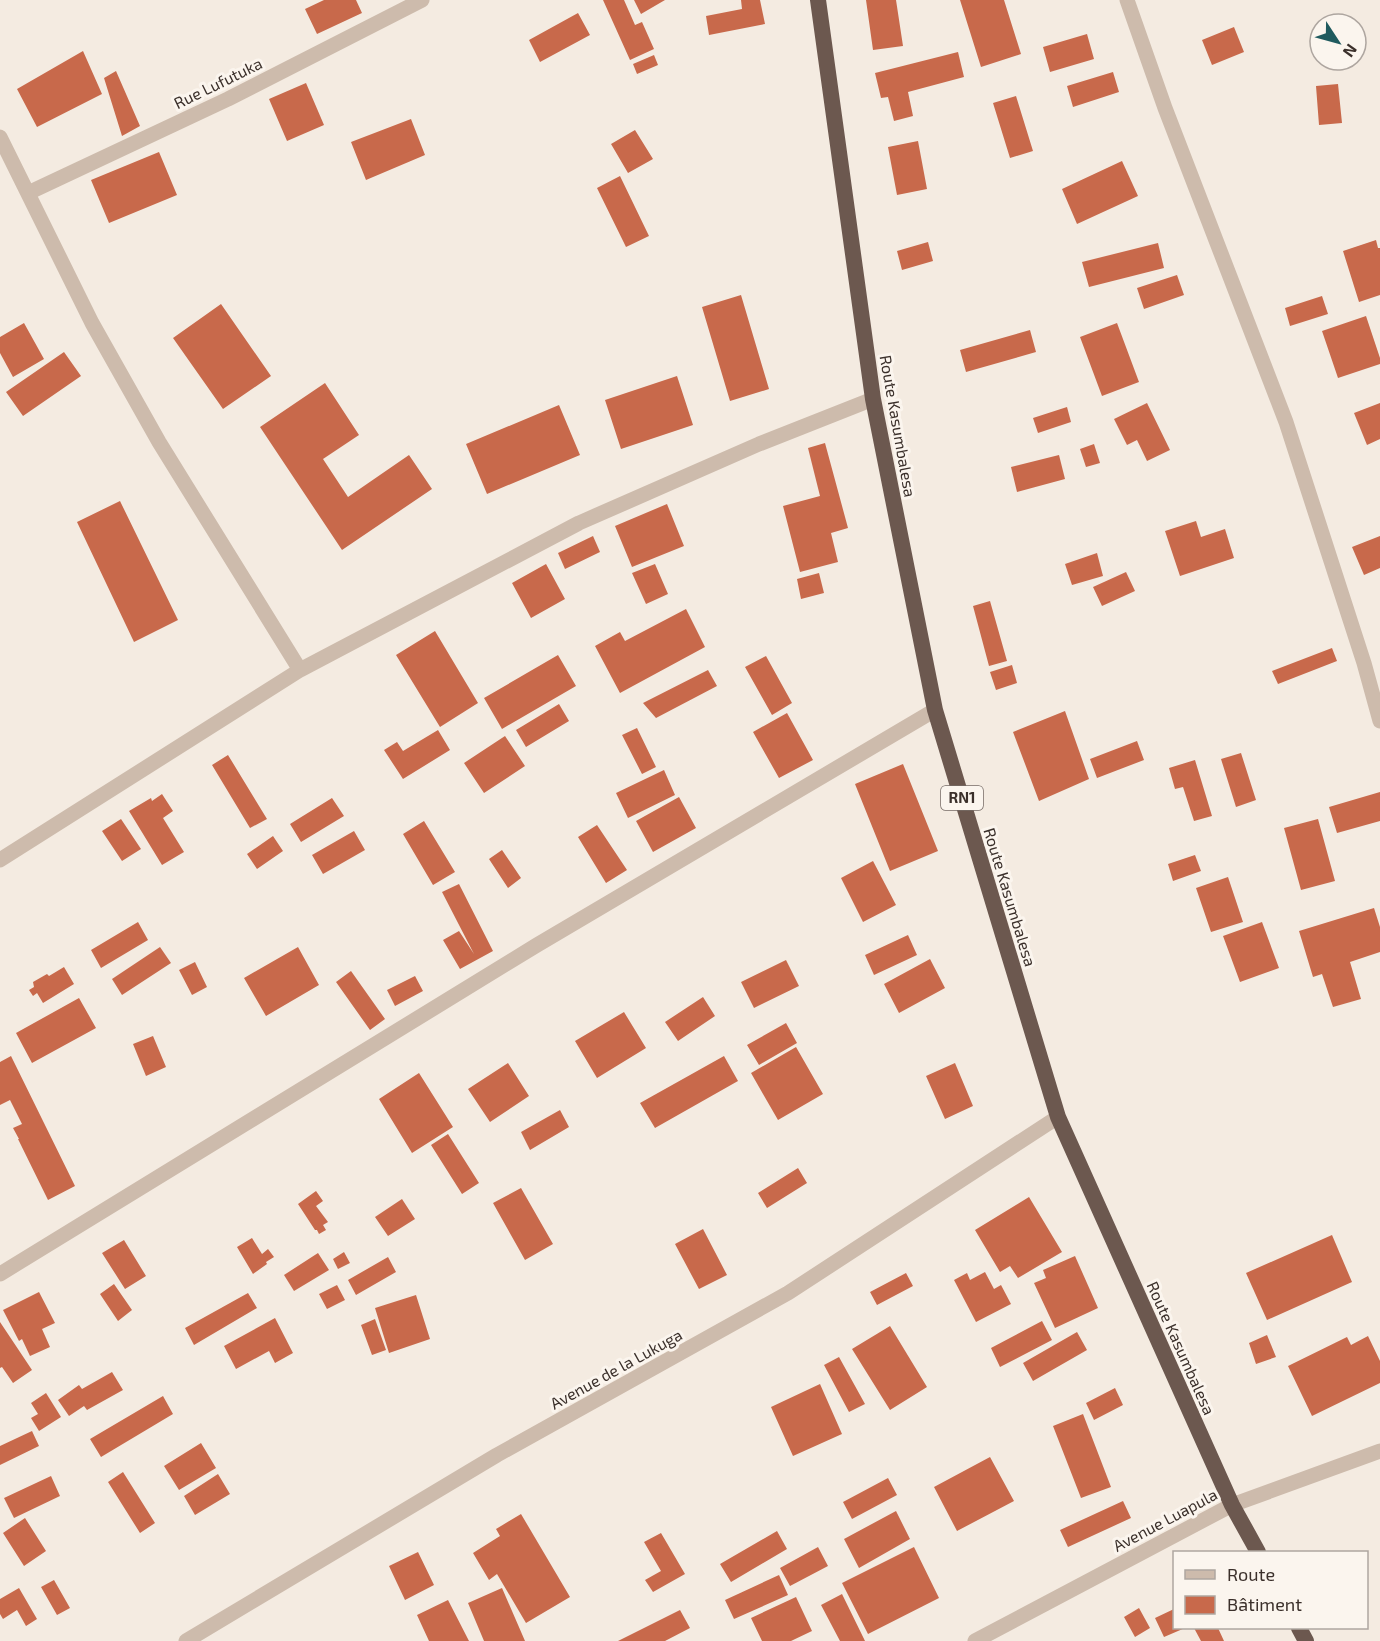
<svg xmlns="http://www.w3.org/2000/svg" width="1380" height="1641" font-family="'Exo 2',sans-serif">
  <rect width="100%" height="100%" fill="#f4ebe1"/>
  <path fill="#c8694b" d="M324,0H356L362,13L317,34L305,9Z
    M603,0H624L635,25L642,22L654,49L630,60Z
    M634,0H665L641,14Z
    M741,0H760L765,24L709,35L706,16L742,9Z
    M866,0H896L903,46L873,50Z
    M960,0H1004L1021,54L981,67Z
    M578,13L590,35L540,62L529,40Z
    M1234,27L1244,52L1212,65L1202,40Z
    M1087,34L1094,59L1050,72L1043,47Z
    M83,51L102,94L37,127L17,89Z
    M958,52L964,77L908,92L913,116L894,121L888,97L881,98L875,73Z
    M654,55L658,65L637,74L633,64Z
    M116,71L140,126L122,136L104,78Z
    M1113,72L1119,92L1073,107L1067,86Z
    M306,83L324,125L287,141L269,99Z
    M1338,84L1342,123L1319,125L1316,86Z
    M1016,96L1033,151L1010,158L993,103Z
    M411,119L425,155L366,180L351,142Z
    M635,130L653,159L628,173L611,144Z
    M918,141L927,189L897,195L888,147Z
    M159,152L177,195L109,223L91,180Z
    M1122,161L1138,196L1077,224L1062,189Z
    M620,176L649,236L626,247L597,188Z
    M1376,240L1378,248H1380V295L1359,302L1343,251Z
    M928,242L933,261L902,270L897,251Z
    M1158,243L1164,268L1089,287L1082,262Z
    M1177,275L1184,295L1144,309L1137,288Z
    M741,295L769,389L730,401L702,307Z
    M1322,296L1328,314L1290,326L1285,308Z
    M221,304L271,376L223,409L173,338Z
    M1366,316L1380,358V364L1338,378L1322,331Z
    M24,323L44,359L13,377L0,353V337Z
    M1117,323L1139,382L1102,396L1080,337Z
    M1030,330L1036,352L966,372L960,350Z
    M64,352L81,376L23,416L6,392Z
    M677,376L693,425L621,449L605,400Z
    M325,383L359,435L323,459L348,497L409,455L432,489L342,550L260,427Z
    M1147,403L1170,450L1147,461L1137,440L1127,445L1114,419Z
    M1380,403V439L1367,445L1354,413Z
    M559,405L580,455L487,494L466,444Z
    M1067,407L1071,422L1038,433L1033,418Z
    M825,443L848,528L831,533L838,562L800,572L783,506L820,496L808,448Z
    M1094,444L1100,463L1086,467L1080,449Z
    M1059,455L1065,479L1017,492L1011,467Z
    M120,501L178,620L134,642L77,522Z
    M667,504L684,546L632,567L615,526Z
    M1196,521L1201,537L1225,529L1234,558L1180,576L1165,531Z
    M593,536L600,552L565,569L558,553Z
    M1380,536V568L1364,575L1352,547Z
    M1097,553L1103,576L1072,585L1065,564Z
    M546,564L565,599L531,618L512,583Z
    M655,564L668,594L646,604L632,573Z
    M1126,572L1135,591L1102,606L1093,587Z
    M819,573L824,593L801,599L797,579Z
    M990,601L1007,661L989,666L973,606Z
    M686,609L705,647L620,693L595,646L620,632L625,641Z
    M435,631L478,703L440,727L396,655Z
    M1332,648L1337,661L1278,684L1272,671Z
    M558,655L576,686L502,729L484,698Z
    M766,656L792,703L772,715L745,667Z
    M1012,665L1017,683L996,690L990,672Z
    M708,670L717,686L656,718L643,703Z
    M559,704L569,721L526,747L516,730Z
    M1065,711L1089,779L1039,801L1013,732Z
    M787,713L813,760L779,778L753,732Z
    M637,728L656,767L642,774L622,735Z
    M438,730L450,750L403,779L384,750L397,742L403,751Z
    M505,736L525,766L484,793L464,763Z
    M1137,741L1144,760L1097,778L1090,759Z
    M1241,753L1256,800L1236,807L1221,759Z
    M228,755L267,819L250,828L212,765Z
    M1195,760L1212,816L1194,821L1183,787L1175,789L1169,768Z
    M903,764L938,851L890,871L855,784Z
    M664,770L675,795L628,818L616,793Z
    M1380,792V821L1337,833L1329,807Z
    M162,794L173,811L163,818L184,852L162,865L129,811L151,798L152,801Z
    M679,797L696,828L653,852L636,821Z
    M332,798L344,816L301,842L290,824Z
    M121,819L141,849L122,861L102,831Z
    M1318,819L1335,881L1301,890L1284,828Z
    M424,821L455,872L433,885L403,834Z
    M597,825L627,870L606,883L578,837Z
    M354,831L365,850L323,874L312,855Z
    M273,836L283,851L257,869L247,854Z
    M502,850L521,878L508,888L489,859Z
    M1195,855L1201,871L1173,881L1168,864Z
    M873,861L896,905L863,922L841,878Z
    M1228,877L1243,922L1211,932L1196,888Z
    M459,884L493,951L460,969L443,940L459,931L474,954L442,892Z
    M1374,908L1380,927V952L1350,962L1361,999L1333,1007L1322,974L1313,977L1299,931Z
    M138,922L148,940L101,968L91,950Z
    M1262,922L1279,968L1240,982L1223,936Z
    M908,935L917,955L874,975L865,955Z
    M160,947L171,963L122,995L112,979Z
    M298,947L319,985L266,1016L244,978Z
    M930,959L945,988L899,1013L884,984Z
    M786,960L799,986L754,1008L741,982Z
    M195,962L207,987L192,995L179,970Z
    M64,967L74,984L43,1003L37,993L33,996L29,990L34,987L33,982L47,974L49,976Z
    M351,971L385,1019L370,1030L336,982Z
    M415,976L423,991L395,1006L387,990Z
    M703,997L715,1016L678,1041L665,1022Z
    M79,998L96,1028L32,1063L16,1033Z
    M624,1012L646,1048L597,1078L575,1041Z
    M786,1023L797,1043L759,1065L747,1045Z
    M153,1036L166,1067L146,1076L133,1044Z
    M796,1047L823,1094L778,1120L751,1073Z
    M11,1056L75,1186L48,1200L18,1139H19L13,1128L22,1124L10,1100L0,1105V1062Z
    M724,1056L738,1081L655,1128L640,1103Z
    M508,1063L529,1096L490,1122L468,1089Z
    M955,1063L973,1106L945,1119L926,1076Z
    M419,1073L453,1127L412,1153L379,1099Z
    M560,1110L569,1127L530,1150L521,1132Z
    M448,1134L479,1183L462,1194L431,1145Z
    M798,1168L807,1183L767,1208L758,1193Z
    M521,1188L553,1244L525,1260L493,1203Z
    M316,1191L323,1201L316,1206L328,1222L323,1225L326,1230L319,1234L317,1230H315L298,1204Z
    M1029,1197L1062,1252L1018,1278L1010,1266L1000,1272L975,1230Z
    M402,1199L415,1219L388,1236L375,1217Z
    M703,1229L727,1275L699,1289L675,1244Z
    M1332,1235L1352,1282L1267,1320L1246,1273Z
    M252,1238L262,1254L268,1249L274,1257L266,1262L267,1264L253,1274L237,1247Z
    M124,1240L146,1276L125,1289L102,1253Z
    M344,1252L350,1263L338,1269L333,1259Z
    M318,1253L329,1270L294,1291L284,1275Z
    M1075,1256L1098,1308L1055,1328L1034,1283L1046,1278L1043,1270Z
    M388,1257L396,1272L356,1295L348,1280Z
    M985,1272L994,1289L1001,1285L1011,1304L976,1322L954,1280L967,1273L970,1280Z
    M906,1273L913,1286L877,1305L870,1292Z
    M114,1284L132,1310L118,1321L100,1294Z
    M337,1285L345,1300L327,1309L319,1294Z
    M39,1292L55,1323L42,1329L50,1347L30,1356L22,1339L19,1341L3,1310Z
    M248,1293L257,1308L194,1345L185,1328Z
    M416,1295L430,1339L389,1353L375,1308Z
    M275,1318L293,1353L275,1363L269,1351L236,1369L224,1346Z
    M375,1319L386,1350L372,1355L361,1325Z
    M1042,1321L1052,1340L1000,1367L991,1348Z
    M0,1322L32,1370L13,1383L2,1367L0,1368Z
    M890,1326L927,1387L890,1410L852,1349Z
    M1077,1332L1087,1350L1033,1381L1023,1363Z
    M1267,1335L1276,1357L1256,1364L1249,1343Z
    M1368,1336L1380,1361V1383L1312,1416L1288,1366L1347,1337L1351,1345Z
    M839,1357L865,1404L849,1412L824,1365Z
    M112,1372L123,1390L87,1410L84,1406L69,1416L58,1400L79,1385L82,1389Z
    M820,1384L842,1434L793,1456L771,1407Z
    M1115,1388L1123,1405L1094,1420L1086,1403Z
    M46,1393L61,1417L39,1431L31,1418L38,1414L31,1403Z
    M163,1396L173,1414L101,1457L90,1439Z
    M1083,1414L1111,1487L1081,1498L1053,1426Z
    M32,1431L39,1446L0,1465V1446Z
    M201,1443L216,1468L179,1490L164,1466Z
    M990,1457L1014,1501L957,1531L934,1487Z
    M123,1472L155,1523L140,1533L108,1482Z
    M218,1474L230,1494L195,1515L184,1496Z
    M51,1476L60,1496L14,1518L4,1498Z
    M888,1478L897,1495L852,1519L843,1502Z
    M1123,1501L1131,1518L1068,1547L1060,1530Z
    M896,1511L910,1539L859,1568L844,1539Z
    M521,1514L570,1597L526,1623L497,1574L489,1580L473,1553L500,1536L496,1529Z
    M25,1518L46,1551L24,1566L3,1533Z
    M777,1531L787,1549L731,1582L720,1564Z
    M661,1533L685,1574L653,1592L645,1580L661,1571L644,1542Z
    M818,1547L828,1566L790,1586L780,1568Z
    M914,1547L939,1598L868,1634L842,1583Z
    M418,1552L434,1585L405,1600L389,1566Z
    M779,1575L788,1595L734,1619L725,1600Z
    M54,1580L70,1608L57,1615L41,1587Z
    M19,1588L37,1619L26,1626L17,1610L3,1619L0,1614V1599Z
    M502,1588L525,1641H484L468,1603Z
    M842,1594L865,1641H840L821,1605Z
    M796,1597L812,1631L791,1641H762L751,1618Z
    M448,1600L469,1641H429L417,1615Z
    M1139,1608L1150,1628L1135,1637L1124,1617Z
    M1174,1609V1628H1185L1164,1637L1155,1618Z
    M680,1610L690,1628L665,1641H618Z
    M1194,1628H1218L1224,1641H1201Z"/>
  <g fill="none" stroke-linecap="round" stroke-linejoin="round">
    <path stroke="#cdbbac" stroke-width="15" d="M1127,0L1165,108L1286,422L1364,663L1380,721
      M0,137L92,323L159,442L300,670
      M28,193L228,99L422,0
      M0,860L300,670L579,523L759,444L873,399
      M0,1274L537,945L935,710
      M186,1641L497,1455L788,1293L1058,1117
      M975,1641L1232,1505L1380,1451"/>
    <path stroke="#6c584f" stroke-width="16" d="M818,0L873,399L935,710L1058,1117L1232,1505L1258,1552
      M1299,1628L1306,1641"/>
  </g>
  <g text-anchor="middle" stroke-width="6" stroke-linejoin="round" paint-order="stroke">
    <rect fill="#fbf5ee" stroke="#756b66" stroke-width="1.5" x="941" y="786" width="42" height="24" rx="4.5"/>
    <g font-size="15" font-weight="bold" fill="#3b302b">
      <text x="962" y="803">RN1</text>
    </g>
    <g font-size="16" fill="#3b302b" stroke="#fbf5ee">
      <text transform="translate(218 83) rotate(-26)" y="6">Rue Lufutuka</text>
      <text transform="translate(898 426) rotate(80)" y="6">Route Kasumbalesa</text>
      <text transform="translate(1010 897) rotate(73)" y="6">Route Kasumbalesa</text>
      <text transform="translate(1181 1348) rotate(66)" y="6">Route Kasumbalesa</text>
      <text transform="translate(616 1369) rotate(-29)" y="6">Avenue de la Lukuga</text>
      <text transform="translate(1165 1520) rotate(-28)" y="6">Avenue Luapula</text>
    </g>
  </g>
  <rect x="1173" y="1551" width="195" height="78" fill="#fbf5ee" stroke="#aea6a0" stroke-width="1.5"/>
  <rect x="1185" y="1570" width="30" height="9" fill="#cdbbac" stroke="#aea6a0" stroke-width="1.5"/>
  <text x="1227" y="1581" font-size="18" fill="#3b302b">Route</text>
  <rect x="1185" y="1596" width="30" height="18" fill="#c8694b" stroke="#aea6a0" stroke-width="1.5"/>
  <text x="1227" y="1611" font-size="18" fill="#3b302b">Bâtiment</text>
  <g transform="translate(1338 42) rotate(126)"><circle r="28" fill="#fbf5ee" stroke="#aea6a0" stroke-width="1.5"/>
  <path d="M0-4.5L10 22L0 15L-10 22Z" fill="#1f5a5e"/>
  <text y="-9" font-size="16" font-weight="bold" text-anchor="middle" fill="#3b302b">N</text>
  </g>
</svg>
